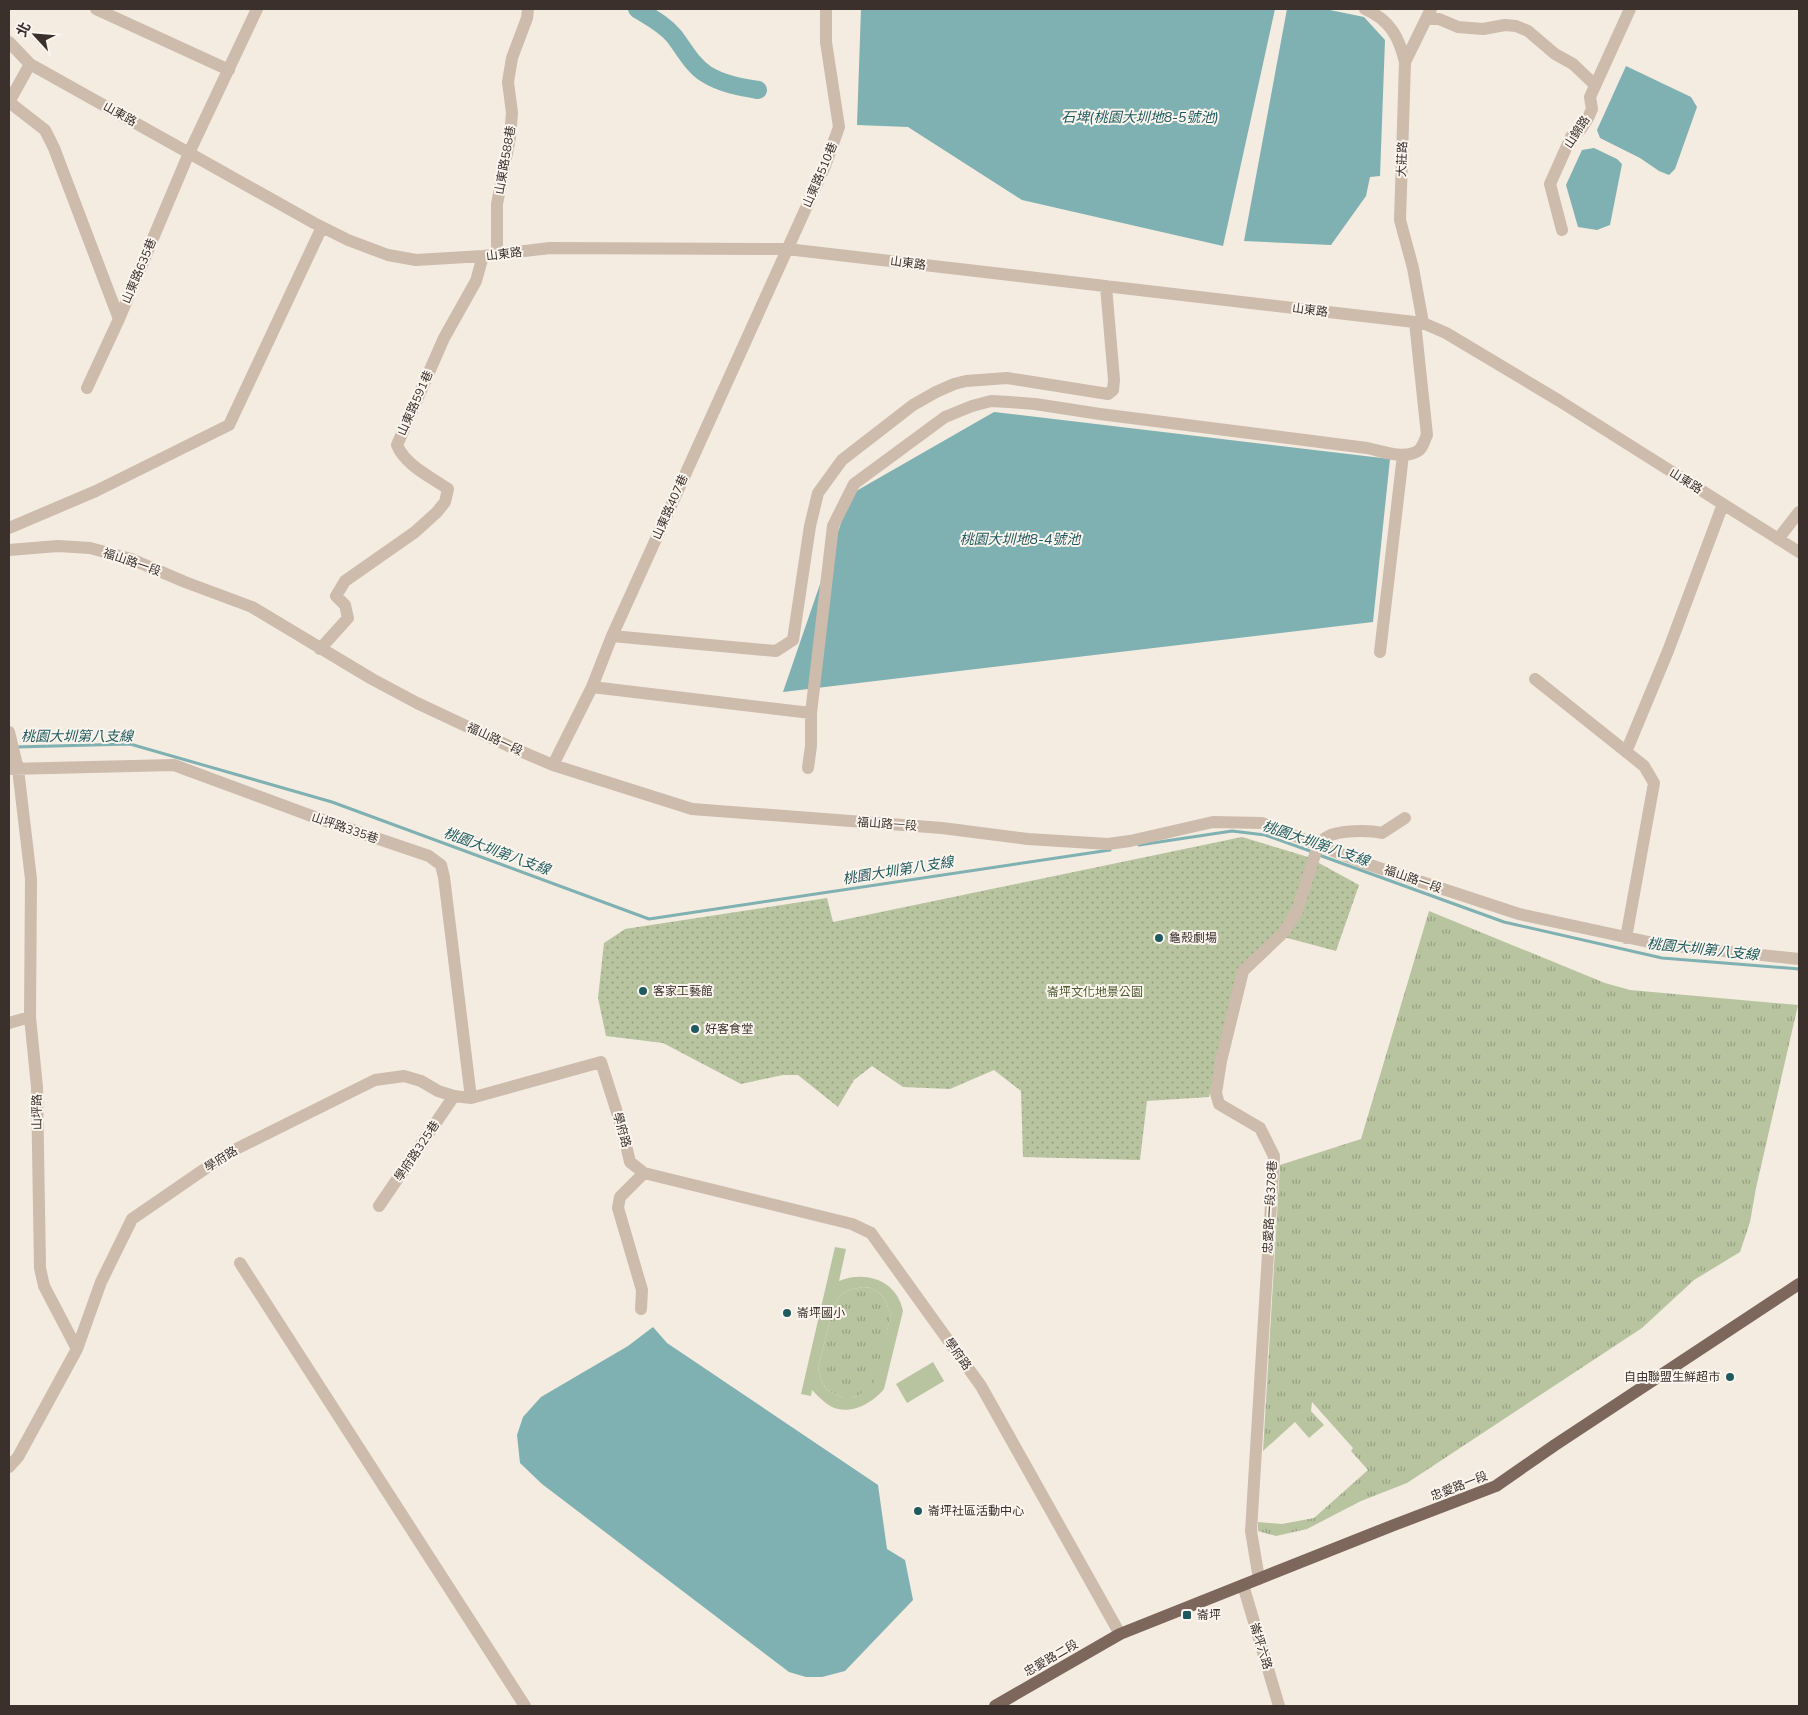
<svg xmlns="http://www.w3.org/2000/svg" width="1808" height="1715" font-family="'Nunito Sans','Noto Sans TC',sans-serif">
  <defs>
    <pattern id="grass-tufts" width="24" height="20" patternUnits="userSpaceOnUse" patternTransform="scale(1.25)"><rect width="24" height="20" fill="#b8c4a0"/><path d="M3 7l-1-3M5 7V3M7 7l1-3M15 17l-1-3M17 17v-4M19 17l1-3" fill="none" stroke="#97a083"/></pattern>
    <pattern id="park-dots" width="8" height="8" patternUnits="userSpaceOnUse" patternTransform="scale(1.25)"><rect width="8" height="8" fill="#b8c4a0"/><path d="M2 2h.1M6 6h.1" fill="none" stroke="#97a083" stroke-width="1.8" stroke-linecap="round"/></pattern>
  </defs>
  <rect width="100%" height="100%" fill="#f4ebe1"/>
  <path fill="url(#grass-tufts)" d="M1429,911L1605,983L1630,990L1798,1005L1756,1188L1750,1222L1740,1252L1694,1280L1642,1328L1407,1483L1361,1501L1307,1529L1276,1536L1258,1531V1522L1282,1524L1314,1518L1368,1470L1351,1451L1353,1448L1312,1402L1311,1411L1324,1425L1309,1438L1295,1422L1263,1451L1280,1165L1361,1139Z
    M863,1287L871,1288L878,1292L884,1298L891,1314L875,1382L860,1395L852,1398H843L827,1390L822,1382L818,1368L834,1305L841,1295L849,1290Z"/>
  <path fill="url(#park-dots)" d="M1242,837L1308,857L1359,885L1336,951L1276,935L1240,968L1209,1097L1147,1101L1140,1160L1023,1157L1021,1091L994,1070L950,1089L903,1087L872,1066L854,1080L838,1107L798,1075H783L741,1084L663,1043L606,1036L598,998L604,943L625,929L827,898L833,922Z"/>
  <path fill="#b8c4a0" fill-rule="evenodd" d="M835,1247L846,1249L839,1281C865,1270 897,1280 903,1311L884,1389C874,1401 856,1413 838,1409C828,1407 819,1397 812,1390L811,1396L801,1394ZM863,1287L871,1288L878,1292L884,1298L891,1314L874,1382L860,1395L852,1398H843L827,1390L822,1382L818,1368L834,1305L841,1295L849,1290Z
    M933,1362L944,1381L907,1403L896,1384Z"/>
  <path fill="#7fb0b2" d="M861,9H1275L1223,246L1022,200L908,127L857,125Z
    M1287,9H1325L1364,17L1385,40L1380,176L1370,177L1366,196L1331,245L1244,241Z
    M1626,66L1691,97L1697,107L1675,169L1669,175L1659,171L1640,158L1600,138L1597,130Z
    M1594,148L1617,159L1622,164L1610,225L1597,230L1578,227L1566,185L1582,150Z
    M994,412L1390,459L1373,622L783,692L851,494Z
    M653,1327L667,1343L878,1485L887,1549L905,1560L913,1600L845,1671L822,1677H806L789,1672L542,1484L520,1463L517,1435L523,1417L541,1397L628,1346Z"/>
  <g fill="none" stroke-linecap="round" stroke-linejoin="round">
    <path stroke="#7fb0b2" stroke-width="3" d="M16,747L130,744L332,802L649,919L1110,850
      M1139,845L1232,831L1265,835L1313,852
      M1319,855L1504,922L1662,958L1799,969"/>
    <path stroke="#7fb0b2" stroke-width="18" d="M637,9C650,17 664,24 674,36C684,49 692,65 706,74C722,84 740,87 758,90"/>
    <path stroke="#cdbbac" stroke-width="12" d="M96,9L229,70
      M1365,9C1390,20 1399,37 1405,62L1400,220L1413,268L1423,323
      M1426,19H1439L1458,27L1483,29L1505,25L1516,26L1528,31L1555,54L1573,64L1595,85
      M9,42L30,64L189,153L314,223L348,240L388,255L416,260L483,256L550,248L787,249L1423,323L1446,333L1558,400L1799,552
      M1405,62L1431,9
      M9,102L45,130L54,148L119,319
      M9,102L30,64
      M1562,230L1550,184L1571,137L1581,129L1588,118L1592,109L1590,97L1630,9
      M497,255V204L510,137L512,113L508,82L512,58L527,18L528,9
      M87,388L119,319L189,153L257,9
      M9,528L96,491L229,425L322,227
      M1778,539L1799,512
      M9,550L58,546L90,548L131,559L185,582L252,607L372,679L417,703L513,748L553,765L692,809L942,828L1028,839L1108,844L1130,841L1213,822L1262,823L1364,863L1519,914L1658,944L1799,959
      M612,636L776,651L793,640L810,526L818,493L842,460L913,405L936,392L954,384L966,381L1007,378L1108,394L1113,390L1114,380L1106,286
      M320,649L348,618L345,605L336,596L345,581L415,532L437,512L445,502L448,489C431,477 405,465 397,445L444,338L476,281L483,256
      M1380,652L1403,455
      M1535,679L1644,766L1654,783L1626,938
      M592,687L811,713
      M9,732L18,769L31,879L30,1017L37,1087L40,1268L44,1286L77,1349L18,1457L9,1467
      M1626,752L1668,651L1723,504
      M553,765L592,687L612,636L825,166L839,127L826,42V9
      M808,768L811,746V713L833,526L854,484L945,417L972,406L991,401L1009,402L1035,404L1100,414L1367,448C1381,451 1403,459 1416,452C1423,449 1424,441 1427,435L1415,322
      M9,769L174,765L317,818L429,856L441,865L444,877L471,1098
      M9,1023L30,1017
      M379,1206L454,1096
      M240,1263L525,1706
      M641,1309L642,1290L618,1208L620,1197L644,1173
      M77,1349L101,1282L132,1219L228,1153L375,1080L404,1076L421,1081L438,1091L454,1096L471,1098L601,1062L622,1128L630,1162L644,1173L852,1224L871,1233L981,1386L1120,1634
      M1259,1579L1251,1531L1274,1156L1260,1128L1219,1104L1216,1093L1221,1061L1243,971L1284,932L1297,911L1318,845C1321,842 1324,838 1327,837C1338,830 1369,830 1382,833L1405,818
      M1243,1585L1279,1706"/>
    <path stroke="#7d675c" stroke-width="12" d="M995,1706L1120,1634L1394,1525L1496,1486L1555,1445L1799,1284"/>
  </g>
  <g fill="#1f5a5e" stroke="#fbf5ee" stroke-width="2">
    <circle cx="1159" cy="938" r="5"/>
    <circle cx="643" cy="991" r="5"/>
    <circle cx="695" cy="1029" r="5"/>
    <circle cx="787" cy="1313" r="5"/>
    <circle cx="1730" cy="1377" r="5"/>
    <circle cx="918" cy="1511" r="5"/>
    <rect x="1182" y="1610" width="10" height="10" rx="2.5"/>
  </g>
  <g text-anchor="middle" stroke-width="4" stroke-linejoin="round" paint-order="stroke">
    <g font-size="12" fill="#3b302b" stroke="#fbf5ee">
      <text transform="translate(120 114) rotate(29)" y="4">山東路</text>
      <text transform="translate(1577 132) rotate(-57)" y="4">山錦路</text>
      <text transform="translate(1402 159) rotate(-88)" y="4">大莊路</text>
      <text transform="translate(505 160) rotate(-80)" y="4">山東路588巷</text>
      <text transform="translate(820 175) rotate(-67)" y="4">山東路510巷</text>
      <text transform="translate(504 254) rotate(-7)" y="4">山東路</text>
      <text transform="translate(908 263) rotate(7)" y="4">山東路</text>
      <text transform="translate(139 271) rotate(-67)" y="4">山東路635巷</text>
      <text transform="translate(1310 310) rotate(7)" y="4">山東路</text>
      <text transform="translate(415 403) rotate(-66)" y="4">山東路591巷</text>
      <text transform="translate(1686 481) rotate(32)" y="4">山東路</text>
      <text transform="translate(670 507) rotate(-66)" y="4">山東路407巷</text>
      <text transform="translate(132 562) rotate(19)" y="4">福山路一段</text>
      <text transform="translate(495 739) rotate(25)" y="4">福山路一段</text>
      <text transform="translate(887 824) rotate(4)" y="4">福山路一段</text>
      <text transform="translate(345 828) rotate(19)" y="4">山坪路335巷</text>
      <text transform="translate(1413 879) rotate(19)" y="4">福山路一段</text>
      <text transform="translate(37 1112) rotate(-91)" y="4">山坪路</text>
      <text transform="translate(622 1130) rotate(74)" y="4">學府路</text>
      <text transform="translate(417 1151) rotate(-56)" y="4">學府路325巷</text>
      <text transform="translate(221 1159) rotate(-32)" y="4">學府路</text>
      <text transform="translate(1270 1207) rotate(-87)" y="4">忠愛路一段378巷</text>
      <text transform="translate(958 1354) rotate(54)" y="4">學府路</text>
      <text transform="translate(1459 1486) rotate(-21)" y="4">忠愛路一段</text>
      <text transform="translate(1261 1646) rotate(73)" y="4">崙坪六路</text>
      <text transform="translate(1051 1658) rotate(-30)" y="4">忠愛路二段</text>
    </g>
    <g font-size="12" fill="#3b302b" stroke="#fbf5ee" text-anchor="start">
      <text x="1169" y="942">龜殼劇場</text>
      <text x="653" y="995">客家工藝館</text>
      <text x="705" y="1033">好客食堂</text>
      <text x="797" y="1317">崙坪國小</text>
      <text x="1720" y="1381" text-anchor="end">自由聯盟生鮮超市</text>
      <text x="928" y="1515">崙坪社區活動中心</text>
      <text x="1197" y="1619">崙坪</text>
    </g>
    <g font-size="12" fill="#4a5a2e" stroke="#fbf5ee">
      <text x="1095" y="996">崙坪文化地景公園</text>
    </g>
    <g font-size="14" font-style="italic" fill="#1f5a5e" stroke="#fbf5ee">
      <text x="1140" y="122">石埤(桃園大圳地8-5號池)</text>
      <text x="1020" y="544">桃園大圳地8-4號池</text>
      <text x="77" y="741">桃園大圳第八支線</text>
      <text transform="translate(1316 843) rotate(19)" y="5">桃園大圳第八支線</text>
      <text transform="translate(497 851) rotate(20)" y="5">桃園大圳第八支線</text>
      <text transform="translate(898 870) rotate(-9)" y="5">桃園大圳第八支線</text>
      <text transform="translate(1703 949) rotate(6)" y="5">桃園大圳第八支線</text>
    </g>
  </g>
  <rect width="1808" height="1715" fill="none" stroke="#3b302b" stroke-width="20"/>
  <g transform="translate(35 35) rotate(296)" stroke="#fbf5ee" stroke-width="4" paint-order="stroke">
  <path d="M0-4L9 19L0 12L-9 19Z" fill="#3b302b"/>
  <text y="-8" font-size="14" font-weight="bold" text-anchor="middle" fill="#3b302b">北</text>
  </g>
</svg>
